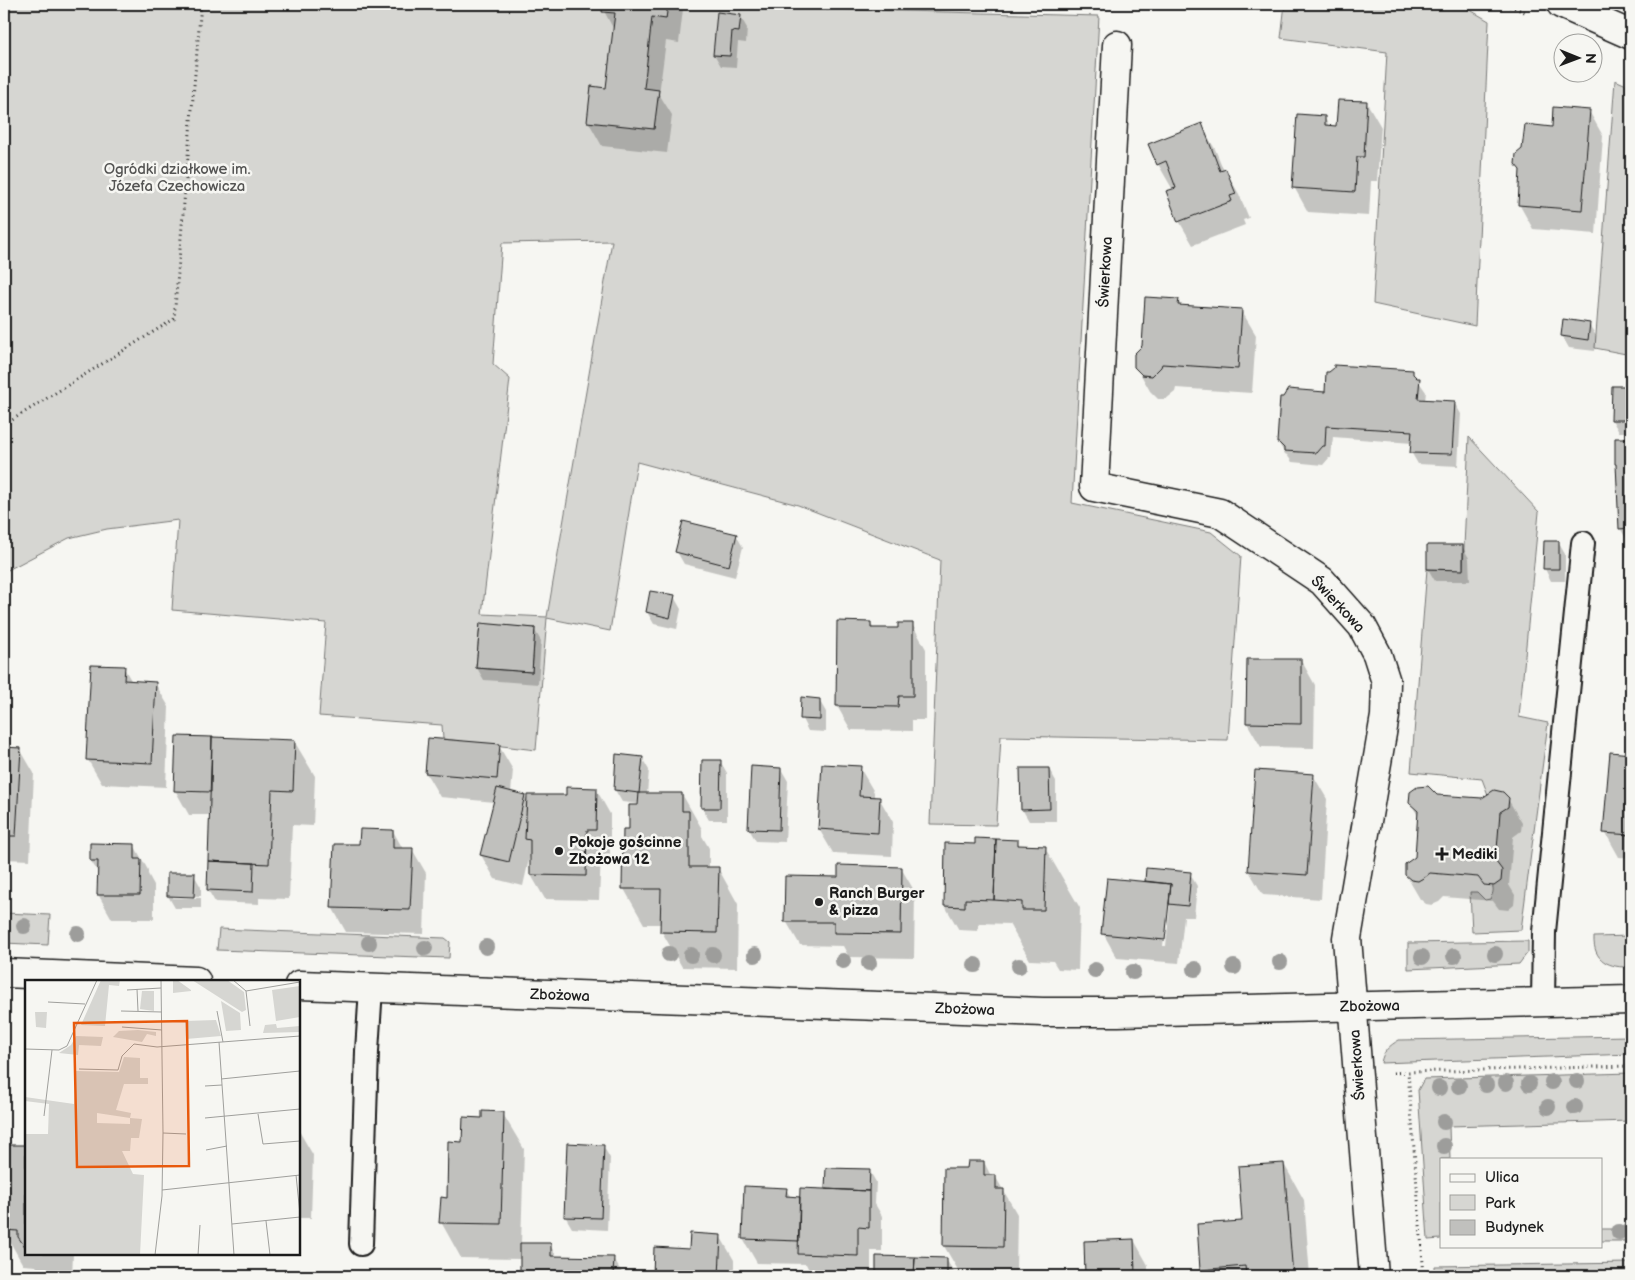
<svg xmlns="http://www.w3.org/2000/svg" width="1635" height="1280" font-family="'Balsamiq Sans',sans-serif">
  <rect width="100%" height="100%" fill="#f6f6f2"/>
  <filter id="ink" filterUnits="userSpaceOnUse"><feTurbulence type="fractalNoise" baseFrequency=".02" numOctaves="2"/><feDisplacementMap in="SourceGraphic" scale="10" xChannelSelector="R" yChannelSelector="G"/><feConvolveMatrix kernelMatrix="1 2 1 2 8 2 1 2 1" color-interpolation-filters="sRGB"/></filter>
  <g filter="url(#ink)">
    <path fill="#d6d6d2" stroke="#797977" fill-rule="evenodd" d="M4,4H824V9L1099,16L1072,503L1211,532L1241,556L1228,740L1001,736L996,825L930,824L940,560L798,505L637,462L610,631L547,618L536,750L443,739L442,725L319,716L326,623L172,610L178,520L107,529L69,538L4,572ZM612,241L547,617L482,614L510,379L493,364L502,243ZM480,624L535,628L532,672L476,668Z
      M1285,4H1460L1489,21L1475,326L1373,304L1387,52L1281,38Z
      M1615,80L1631,87V355L1595,348Z
      M1469,437L1539,512L1519,717L1548,723L1521,930L1472,932L1470,892H1477L1485,900L1490,899C1494,892 1494,889 1491,882L1493,808L1482,779L1411,772L1427,569H1463Z
      M4,913L50,915L48,945L4,943Z
      M219,929L445,938L450,942L449,958L217,950Z
      M1631,936V967C1609,968 1593,961 1594,937Z
      M1528,941V952L1519,964L1408,969V943Z
      M1631,1036V1054L1381,1063C1383,1051 1389,1046 1399,1040Z
      M1631,1073V1121L1449,1126L1450,1159H1441V1239L1428,1240L1418,1090L1424,1079Z
      M1601,1229H1626L1631,1232V1241H1601Z
      M1631,1263V1276H1435V1266Z"/>
    <path fill="#0003" fill-rule="evenodd" d="M604,4H680L683,9L679,43L666,41L659,94L672,115L667,153L602,146L588,121L608,89L614,30L604,11Z
      M1217,4H1262L1261,10L1219,7Z
      M740,16L747,28L746,43L738,42L736,67L721,66L714,54Z
      M1367,103L1381,127L1377,181H1371L1369,216L1308,212L1294,187L1324,117L1329,126L1337,127Z
      M1589,111L1603,136L1596,234L1533,229L1519,204L1521,173L1516,164L1553,128Z
      M1201,125L1215,149L1224,171L1225,170L1239,194L1249,218L1243,220L1245,225L1193,245L1179,221L1173,190L1158,164Z
      M1178,300L1181,306L1241,310L1256,335L1252,393L1176,388L1175,392L1166,399H1158L1150,391L1136,366Z
      M1589,324L1596,336L1595,351L1569,348L1562,336Z
      M1412,372L1426,392L1425,401L1454,402L1461,414L1458,466L1418,464L1411,452L1412,443L1333,437L1331,458H1329L1323,465L1292,462L1287,455L1285,454L1278,442L1326,393Z
      M1613,387H1631V547L1620,528L1617,466L1616,464L1628,440V432H1619L1612,420Z
      M736,535L743,547L735,577L684,564L677,552Z
      M1558,542L1565,554V581H1551L1545,569Z
      M1428,546H1462L1469,558L1470,581H1435L1428,569Z
      M674,597L681,609L677,629L654,624L647,612Z
      M838,622L870,623L874,629H899L912,624L926,649V720H912V731L851,730L837,706Z
      M534,629L541,641L538,684L484,680L477,668Z
      M1301,660L1315,685L1314,748L1261,747L1247,723Z
      M124,668L132,682L155,683L169,707L166,787L102,784L88,760Z
      M819,700L826,712V732L808,731L802,719Z
      M294,741L315,776L313,826L292,825L289,899L259,898V904L215,902L208,890L211,815H189L175,790Z
      M499,746L513,770L511,793L525,796L528,802L567,797L596,789L610,814V854H601L599,900L545,899L531,875L530,855L523,886L495,879L481,855L495,802L440,797L426,773Z
      M4,748L20,749L34,773L30,860L4,859Z
      M1611,753L1631,755V858L1619,857L1605,832Z
      M618,756L642,758L649,770L647,794H682L702,829V836L709,848V868H718L738,904L737,968L682,967L662,932V924H644L624,889L630,830L640,804L622,802L615,790Z
      M720,761L727,773V820H709L702,808Z
      M860,768L874,792V798H879L893,822L892,856L833,853L819,829Z
      M781,769L788,781L785,842L756,841L749,829Z
      M1049,769L1056,781V821H1029L1022,809Z
      M1313,775L1327,799L1321,899L1263,895L1249,871Z
      M1436,796L1508,799L1522,823L1521,831L1513,837L1509,885L1515,895L1514,905L1508,910L1499,909L1493,901L1444,897L1439,902L1432,905L1426,904L1420,899L1406,875L1416,858L1418,816L1411,803Z
      M393,831L403,849H412L426,873L424,934L346,932L332,907L360,846Z
      M1017,841L1020,847L1045,848L1080,908L1078,970L1058,969L1053,961L1030,960L1009,924L979,923L978,931L959,930L945,906L947,844L976,845Z
      M134,845L148,870V874L154,885V919H112L98,894L99,874L91,861Z
      M901,868L915,892L914,958L849,957L843,946L800,945L786,921L839,878Z
      M1190,874L1197,886L1194,917H1184L1179,963L1117,958L1103,933L1147,883L1146,881ZM1167,906H1170L1166,946H1163Z
      M168,875H194L201,887V908H175L168,896ZM173,895L201,896V898H173Z
      M503,1114L524,1149L521,1244L550,1245L557,1257L613,1258L624,1276H521V1259L461,1258L441,1222L464,1143L483,1119Z
      M299,1131L313,1155L311,1218H299Z
      M5,1146H26V1254H73L72,1276H42L36,1266L23,1265L4,1231Z
      M603,1146L610,1158L607,1230L572,1228L565,1216Z
      M984,1162L991,1176H995L1017,1214L1016,1271L958,1270L944,1246L969,1169Z
      M1284,1164L1304,1200L1310,1276H1206L1202,1270L1243,1222Z
      M869,1170L876,1182L875,1204L882,1216V1251H871V1276H812L806,1264L757,1263L743,1239L786,1189L791,1198H801L828,1190L827,1189Z
      M720,1236L734,1260V1276H654L655,1248L690,1250Z
      M1134,1240L1148,1265V1276H1086L1085,1242Z
      M878,1257L946,1259L956,1276H877Z
      M356,1274H411L416,1276H356Z"/>
    <path fill="#c0c0bd" stroke="#1c1c1c" d="M603,4H668L666,19L652,17L644,88L659,90L654,129L587,122L591,86L606,88L615,13L602,12Z
      M717,12L741,15L739,32L732,31L730,56L713,55Z
      M1338,100L1367,101L1364,157H1357L1355,192L1292,188L1297,114L1325,116V125L1336,126Z
      M1553,107L1590,110L1582,210L1518,205L1520,170L1515,164L1516,154L1522,149L1525,124L1552,127Z
      M1202,123L1220,171L1226,169L1236,194L1230,196L1232,201L1178,222L1166,191L1176,188L1166,161L1157,165L1148,144Z
      M1145,297L1179,299L1178,305L1242,309L1238,369L1162,364L1161,367L1152,376L1142,375L1134,367V354L1142,346Z
      M1563,319L1590,323L1588,340L1561,336Z
      M1334,365L1413,370V374L1417,378H1420L1418,399L1455,401L1452,454L1410,453L1412,431L1326,426L1325,446H1322L1316,453L1284,451V448L1279,443H1277L1280,397H1283L1288,389L1325,392L1326,372H1329L1334,368Z
      M1612,386H1631V438H1627V420H1611Z
      M1615,438H1631V528L1619,529L1616,464H1615Z
      M683,521L737,534L729,566L675,552Z
      M1544,541H1559V569H1543Z
      M1427,545H1463V570L1427,569Z
      M650,591L675,595L670,618L646,612Z
      M837,621L871,622V628H898V623H913V696H899L898,707L836,706Z
      M480,623L535,628L532,672L476,668Z
      M1247,659H1301V724L1246,723Z
      M91,665L125,666L124,680L156,682L152,763L86,760Z
      M801,697L820,699V720L800,719Z
      M176,736L212,737L211,792L174,791Z
      M212,737L295,740L293,791L272,790L269,864L208,861Z
      M428,738L500,744L497,779L425,773Z
      M4,747L21,748L16,836H4Z
      M1610,752L1631,754V835L1603,833Z
      M616,754L643,757L639,793L614,790Z
      M702,760H721L720,808H701Z
      M822,764L861,766L859,796L880,797L878,833L818,829Z
      M751,766L781,768L779,830L748,829Z
      M1020,768H1049L1050,809L1021,810Z
      M1255,770L1314,774L1307,875L1248,871Z
      M1428,786L1437,795L1482,798L1494,790L1503,792L1509,798L1508,807L1500,812L1496,862L1502,870L1501,881L1494,886L1484,885L1478,877L1430,873L1425,877L1418,881L1411,880L1405,875V864L1415,857L1418,811L1409,803L1410,792L1417,787Z
      M566,787L597,788L596,830H587L586,876L530,875V840L525,839L527,795H566Z
      M497,788L525,795L509,862L480,855Z
      M639,793H682V811H689V867H719L717,933L660,932L661,889H622L623,829H629V805H638Z
      M360,829L393,830V848H413L410,910L331,908L334,844H359Z
      M975,838L996,839L994,900L965,899V907L944,906L945,843L975,844Z
      M996,839L1018,840V845L1046,846L1044,910H1022V902L994,900Z
      M90,843L135,844V859H141L140,895H97L98,861H90Z
      M208,861L254,863L253,892L207,890Z
      M838,865L902,867L901,934L834,933V922H784L785,876L838,877Z
      M1146,868L1191,872L1188,906L1169,904L1171,884L1145,881Z
      M167,873H195L194,897L167,896Z
      M1107,878L1171,884L1165,940L1101,934Z
      M482,1111L504,1112L501,1224L439,1223L441,1197L447,1198L448,1141L462,1142L463,1117L482,1118Z
      M567,1143L604,1145L601,1218L564,1217Z
      M4,1145H26V1248L18,1237V1231L4,1230Z
      M968,1161H984V1175H996V1189H1004L1003,1247L943,1246L944,1168H967Z
      M1284,1163L1293,1276H1246L1245,1266L1200,1270L1197,1224L1242,1221L1238,1166Z
      M826,1168L870,1169L869,1191L825,1189Z
      M744,1186L787,1188L786,1196L800,1197L799,1241L742,1239Z
      M800,1188L869,1191V1228L858,1227V1256L798,1254Z
      M690,1233L721,1235L719,1276H653L654,1247L689,1249Z
      M1134,1239L1135,1276H1085L1084,1241Z
      M520,1243H551V1256L614,1257L613,1276H520Z
      M876,1256L915,1257L914,1276H876Z
      M915,1257L947,1258V1276H914Z
      M411,1272L419,1276H355V1273Z"/>
    <g fill="none" stroke-linecap="round" stroke-linejoin="round">
      <defs>
        <path id="lane" d="M1543,1002L1544,932L1583,543
          M361,1244L367,1051L371,988"/>
        <path id="street" d="M1561,4L1631,35
          M1117,45L1094,487L1220,513L1322,581L1362,626L1377,654L1386,682L1385,716L1347,938L1374,1276"/>
        <path id="secondary" d="M4,973L196,981
          M299,985L1043,1012H1118L1631,1000"/>
      </defs>
      <use href="#lane" stroke="#1c1c1c" stroke-width="26"/>
      <use href="#street" stroke="#1c1c1c" stroke-width="31"/>
      <use href="#secondary" stroke="#1c1c1c" stroke-width="31"/>
      <path stroke="#1c1c1c" stroke-width="3" stroke-dasharray="1 4" stroke-linecap="butt" d="M1505,4L1527,13
        M4,425L174,319L201,4
        M1393,1073L1408,1072
        M1424,1276L1408,1072L1631,1066"/>
      <use href="#lane" stroke="#f6f6f2" stroke-width="22"/>
      <use href="#street" stroke="#f6f6f2" stroke-width="28"/>
      <use href="#secondary" stroke="#f6f6f2" stroke-width="28"/>
    </g>
    <g fill="#9d9d9b">
      <circle cx="24" cy="926" r="8"/>
      <circle cx="78" cy="934" r="8"/>
      <circle cx="369" cy="943" r="8"/>
      <circle cx="486" cy="947" r="8"/>
      <circle cx="425" cy="948" r="8"/>
      <circle cx="669" cy="954" r="8"/>
      <circle cx="1495" cy="954" r="8"/>
      <circle cx="691" cy="955" r="8"/>
      <circle cx="713" cy="955" r="8"/>
      <circle cx="755" cy="955" r="8"/>
      <circle cx="1454" cy="956" r="8"/>
      <circle cx="1422" cy="957" r="8"/>
      <circle cx="843" cy="961" r="8"/>
      <circle cx="1280" cy="962" r="8"/>
      <circle cx="869" cy="963" r="8"/>
      <circle cx="975" cy="965" r="8"/>
      <circle cx="1019" cy="966" r="8"/>
      <circle cx="1234" cy="967" r="8"/>
      <circle cx="1195" cy="969" r="8"/>
      <circle cx="1095" cy="970" r="8"/>
      <circle cx="1133" cy="972" r="8"/>
      <circle cx="1577" cy="1081" r="8"/>
      <circle cx="1552" cy="1082" r="8"/>
      <circle cx="1506" cy="1083" r="8"/>
      <circle cx="1529" cy="1084" r="8"/>
      <circle cx="1486" cy="1085" r="8"/>
      <circle cx="1459" cy="1086" r="8"/>
      <circle cx="1439" cy="1088" r="8"/>
      <circle cx="1548" cy="1107" r="8"/>
      <circle cx="1575" cy="1107" r="8"/>
      <circle cx="1444" cy="1122" r="8"/>
      <circle cx="1444" cy="1146" r="8"/>
      <circle cx="1619" cy="1232" r="8"/>
    </g>
  </g>
  <g fill="#1c1c1c" stroke="#f6f6f2" stroke-width="2">
    <circle cx="559" cy="851" r="5"/>
    <path d="M1439.5 846.5h5v5h5v5h-5v5h-5v-5h-5v-5h5z"/>
    <circle cx="819" cy="902" r="5"/>
  </g>
  <g text-anchor="middle" stroke-width="5" stroke-linejoin="round" paint-order="stroke">
    <g font-size="15" fill="#545453" stroke="#f6f6f2">
      <text x="177" y="174">Ogródki działkowe im.<tspan x="177" dy="17">Józefa Czechowicza</tspan></text>
    </g>
    <g font-size="15" fill="#1c1c1c" stroke="#f6f6f2">
      <text transform="translate(1105 272) rotate(-87)" y="5">Świerkowa</text>
      <text transform="translate(1338 604) rotate(47)" y="5">Świerkowa</text>
      <text transform="translate(560 995) rotate(2)" y="5">Zbożowa</text>
      <text transform="translate(1370 1006) rotate(-1)" y="5">Zbożowa</text>
      <text transform="translate(965 1009) rotate(2)" y="5">Zbożowa</text>
      <text transform="translate(1357 1065) rotate(-94)" y="5">Świerkowa</text>
    </g>
    <g font-size="15" font-weight="bold" fill="#1c1c1c" stroke="#f6f6f2" text-anchor="start">
      <text x="569" y="847">Pokoje gościnne<tspan x="569" dy="17">Zbożowa 12</tspan></text>
      <text x="1452" y="859">Mediki</text>
      <text x="829" y="898">Ranch Burger<tspan x="829" dy="17">&amp; pizza</tspan></text>
    </g>
  </g>
  <g transform="translate(25 980)">
    <rect width="275" height="275" fill="#f6f6f2"/>
    <path d="M76,0H95L94,6L84,5L80,46L56,45ZM152,0L166,10V11L148,13V0ZM167,0H202L219,12L221,30L217,32ZM275,6V37L251,41L247,10ZM117,11H129V31L115,29ZM196,21L215,33L216,50L201,51ZM10,32H22L21,48L11,47ZM191,40L196,56L161,59L160,41ZM251,44L252,48L275,46V52L238,53L240,45ZM113,50L131,52V56L122,54L117,62L88,57L94,51ZM51,56L78,57L76,66L54,65L53,75L34,73L46,65ZM99,77L115,78V98H123V104H99L91,130L106,133L105,138L117,139L114,158H106L105,171H97L108,194L119,195L115,275H0V154H23L24,124L0,121V117L49,124L51,91L94,92ZM72,133L105,138V144L72,143Z" fill="#d6d6d2" fill-rule="evenodd"/>
    <path fill="none" stroke="#9f9f9c" stroke-width="1" d="M208,0L221,11L225,46M112,9L113,31M102,10L136,8M221,11L275,2M23,22L60,24M96,31L137,32M192,31L198,62M97,47L137,50M194,62L209,275M0,69L34,70L42,66L72,0M54,89L93,90L97,76L109,64L132,67L275,56M196,99L275,91M180,106L197,105M233,134L238,164L275,161M19,136L27,70M180,138L275,129M138,153L161,154M181,170L202,166M271,195L275,234M137,210L275,195M241,241L245,275M207,244L275,237M130,275L137,216L138,153L136,0M173,275L175,245"/>
    <path fill="#e8590c" fill-opacity="0.15" stroke="#e8590c" stroke-width="2.5" d="M162,41L164,186L52,187L49,43Z"/>
    <rect width="275" height="275" fill="none" stroke="#1c1c1c" stroke-width="2.5"/>
  </g>
  <rect width="1635" height="1280" fill="none" stroke="#f6f6f2" stroke-width="20"/>
  <rect x="10" y="10" width="1615" height="1260" fill="none" stroke="#1c1c1c" stroke-width="2" filter="url(#ink)"/>
  <rect x="1440" y="1158" width="162" height="90" fill="#f6f6f2" stroke="#9f9f9c"/>
  <rect x="1450" y="1174" width="25" height="8" fill="#f6f6f2" stroke="#9f9f9c"/>
  <text x="1485" y="1182" font-size="15" fill="#1c1c1c">Ulica</text>
  <rect x="1450" y="1195" width="25" height="15" fill="#d6d6d2" stroke="#9f9f9c"/>
  <text x="1485" y="1208" font-size="15" fill="#1c1c1c">Park</text>
  <rect x="1450" y="1220" width="25" height="15" fill="#c0c0bd" stroke="#9f9f9c"/>
  <text x="1485" y="1232" font-size="15" fill="#1c1c1c">Budynek</text>
  <g transform="translate(1578 58) rotate(91)"><circle r="24" fill="#f6f6f2" stroke="#9f9f9c"/>
  <path d="M0-4L9 19L0 12L-9 19Z" fill="#1c1c1c"/>
  <text y="-8" font-size="14" font-weight="bold" text-anchor="middle" fill="#1c1c1c">N</text>
  </g>
</svg>
